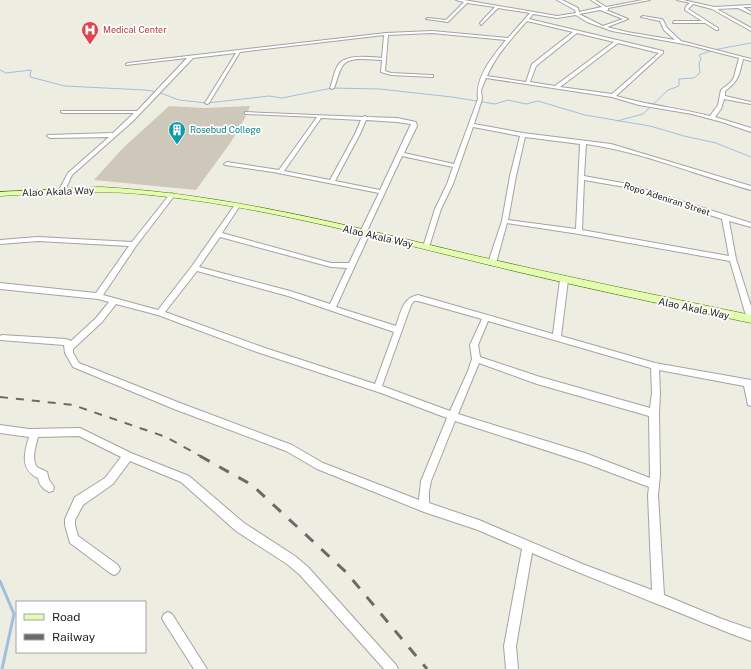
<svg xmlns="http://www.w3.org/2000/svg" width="751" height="669" font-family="'Public Sans',sans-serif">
  <rect width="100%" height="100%" fill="#eeede1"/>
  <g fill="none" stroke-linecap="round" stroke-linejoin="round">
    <path stroke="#a0bfde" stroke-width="1" d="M0,70L6,73L31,70L30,77L65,86L145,90L158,92L179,100L207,103L269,96L282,98L332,88L380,89L452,97L495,104L508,100L526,104L538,101L585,115L650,126L684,136L716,143L751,157
      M617,121L643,114L668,90L679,86V79L694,78L700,73L699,63L701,59L699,55L713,50L751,43"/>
    <path stroke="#a0bfde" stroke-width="3" d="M0,581L14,614L2,669"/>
  </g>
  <path fill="#cec8bb" d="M169,106L205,108L250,106L248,111H244V115L246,116L231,142L196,190L94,180L122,149Z"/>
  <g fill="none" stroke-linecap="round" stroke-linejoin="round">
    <defs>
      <path id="street" d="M456,0H464L557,16L576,13L575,10L557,0H562L578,8L579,12L602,7L591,0H595L606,7L643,0H650L608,8V10H606L628,19L607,27L627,32L675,40L664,30L660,21L641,17L643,16L661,19L663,20L667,28L681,41L751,59V61L743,59C739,75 739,81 725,91V96L751,102V104L724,99L721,109L715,117L751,128V132L722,122L692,114L639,105L612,97L486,78L481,90L482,99L474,124L523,133L611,144L751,186V190C696,175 643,152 586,144L584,176L628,184L751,223V227L729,221L736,259L751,306V322L747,319L730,261L579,234L507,223L496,263L492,265H490L488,263L502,221L510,176L520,136L473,127L453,184L441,209L429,247L426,249L423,247L435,209L447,184L453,167L402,156L367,231L370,233L336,307L396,326C401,313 402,298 418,295L553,334L560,280L564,277L568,280L561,336L655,363L751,380V406L748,405L744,386L659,370L660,393L659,413L660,475L658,495L664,595L722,619L751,629V641C719,630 689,616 657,604C616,587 574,571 532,553L516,646L518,669H506L504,646L522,549L478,530L424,512L317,469L286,451L174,409L73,367L65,353L64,345L0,340V336L2,335L66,339L71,341L96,318L109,302L98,299L0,289V283L96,293L129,246L38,241L0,244V240L38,237L132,242L170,194L172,193L175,195L136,246L103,295L158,310L192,266L234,206L236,205L239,207L222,233L331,263H349L363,234L360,232L379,193L273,172L225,165L224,164L227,162L279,170L317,117L247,114H245V112L363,117L365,116L367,117L397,118L416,122L417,126L404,153L454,164L478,99C475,77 493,56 506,40L432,33L388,35L385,71L391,73L431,75H433V77L391,75L381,72L382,60C372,60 351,56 344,64C339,69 337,81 334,88L332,89L330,88C333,81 334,70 339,64C346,54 371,57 382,58L384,35L240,52L209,103L207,104L205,103L236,53L193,58L133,121L72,175L65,190L62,192L59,190L68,173L109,137L50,138L47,136L48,135L113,133L134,113H63L61,112V111H137L187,58L126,65V64L128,63L386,33L432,31L508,38L530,13L498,8L481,25L480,23L495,7L467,3L448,22L426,19L428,18L446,20L464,2ZM600,10L623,19L603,26L579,14ZM533,14L557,18L576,15L587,22L612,31L689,45L739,58L734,77L731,82L721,90L718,105L710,116C679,108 647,105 616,96L663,53V51L529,19ZM527,21L573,32L532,64L526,82L487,76C496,55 512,38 527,21ZM577,33L614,42L555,86L530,82L536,66ZM618,43L659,53L612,94L560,87ZM321,118L361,120L355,134L330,180L284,171ZM366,120L397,122L411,124L380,190L335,181L360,134ZM525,137L580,144L576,229L508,220L516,176ZM584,180L625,187L722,219L729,256L582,230ZM220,237L331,267L347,268L330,304L290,291L199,267ZM197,271L288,296L394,332L375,384L262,347L165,312ZM414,301H418L482,319L470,345L472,359L468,371L450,411L382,386L411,305ZM116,304L158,315L257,352L381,393L447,418L421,481L419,500L323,463L292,445L180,403L79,363L73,353V349L102,322ZM488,321L651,368L652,393L650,408L537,376L480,357L478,345ZM479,363L537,384L649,416L650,478L585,453L458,414ZM455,421L585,463L649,487L648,495L652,590L585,565L479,520L429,503V491L431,481Z
        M677,0H683L714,7L751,5V7H743L751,12V14L738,8L717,9L751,28V31L712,9L693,4L688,9L718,28V30H716L705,23H673L674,21H702L685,10L686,6L690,3Z
        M0,425L29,429L80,428L131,453L189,476L244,523L295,556L308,567L396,665L398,669H384L300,575L287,564L236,531L181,482L130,461L113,484L83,505L75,520V525L78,536L118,565L120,569L118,573L114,575L110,573L70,543L65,525V519L75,497L105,478L121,457L79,436L38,437C36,445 31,460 37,467C40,469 44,470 47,472L49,480L54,487L53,491L49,492C43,489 39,485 38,478C20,470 24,453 29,437L0,433Z
        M168,612L172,614L207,669H194L164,622L162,618L164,614Z"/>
      <path id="secondary" d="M101,187C226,194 346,225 468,254C562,276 656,295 751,315V323C661,304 570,285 481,263C372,237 262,206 150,195C100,189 50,193 0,196V192Z"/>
    </defs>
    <use href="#street" stroke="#a3a3a3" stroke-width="2"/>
    <use href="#secondary" stroke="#497601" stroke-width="1"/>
    <use href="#street" fill="#fff" fill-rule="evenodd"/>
    <use href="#secondary" fill="#e4fcb2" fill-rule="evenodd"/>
    <path stroke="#6a6a6a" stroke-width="2" stroke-dasharray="8 8" stroke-linecap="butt" d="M0,397L73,405L166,437L202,457"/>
    <path stroke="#6a6a6a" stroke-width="3" stroke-dasharray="11 11" stroke-linecap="butt" d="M200,456L252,485L346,572L427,669"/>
  </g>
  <defs>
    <symbol id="hospital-pin" viewBox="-11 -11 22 30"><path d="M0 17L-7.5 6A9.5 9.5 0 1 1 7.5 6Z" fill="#e0444e" stroke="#fff"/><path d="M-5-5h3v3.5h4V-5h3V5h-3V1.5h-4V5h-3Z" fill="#fff"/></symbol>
    <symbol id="building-pin" viewBox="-11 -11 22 30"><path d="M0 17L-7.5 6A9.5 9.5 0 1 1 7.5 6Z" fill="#0f9aa8" stroke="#fff"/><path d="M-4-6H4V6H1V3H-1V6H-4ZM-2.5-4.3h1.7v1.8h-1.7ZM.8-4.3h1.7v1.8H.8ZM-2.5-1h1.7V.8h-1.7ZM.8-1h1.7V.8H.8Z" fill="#fff"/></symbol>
  </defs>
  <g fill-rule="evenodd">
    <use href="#hospital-pin" x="80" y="20" width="20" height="27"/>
    <use href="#building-pin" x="167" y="120" width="20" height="27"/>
  </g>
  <g text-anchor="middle" stroke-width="3.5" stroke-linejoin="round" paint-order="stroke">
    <g font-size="9" fill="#be3a42" stroke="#fff" text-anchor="start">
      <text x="103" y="33">Medical Center</text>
    </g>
    <g font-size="9" fill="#0d838f" stroke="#fff" text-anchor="start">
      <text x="190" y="133">Rosebud College</text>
    </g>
    <g font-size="9" fill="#1c1c1c" stroke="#fff">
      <text transform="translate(667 199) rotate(18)" y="3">Ropo Adeniran Street</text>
    </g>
    <g font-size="10" fill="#1c1c1c" stroke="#fff">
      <text transform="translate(58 191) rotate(-2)" y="4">Alao Akala Way</text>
      <text transform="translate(378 236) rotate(13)" y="4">Alao Akala Way</text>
      <text transform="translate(694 308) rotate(12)" y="4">Alao Akala Way</text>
    </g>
  </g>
  <rect x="16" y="601" width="130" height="52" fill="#ffffff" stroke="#a4a4a4"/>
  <rect x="24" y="614" width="20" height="6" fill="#e4fcb2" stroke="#a4a4a4"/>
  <text x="52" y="621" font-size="12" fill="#1c1c1c">Road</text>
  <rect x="24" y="634" width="20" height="6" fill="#6a6a6a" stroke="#a4a4a4"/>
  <text x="52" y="641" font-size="12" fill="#1c1c1c">Railway</text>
</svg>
